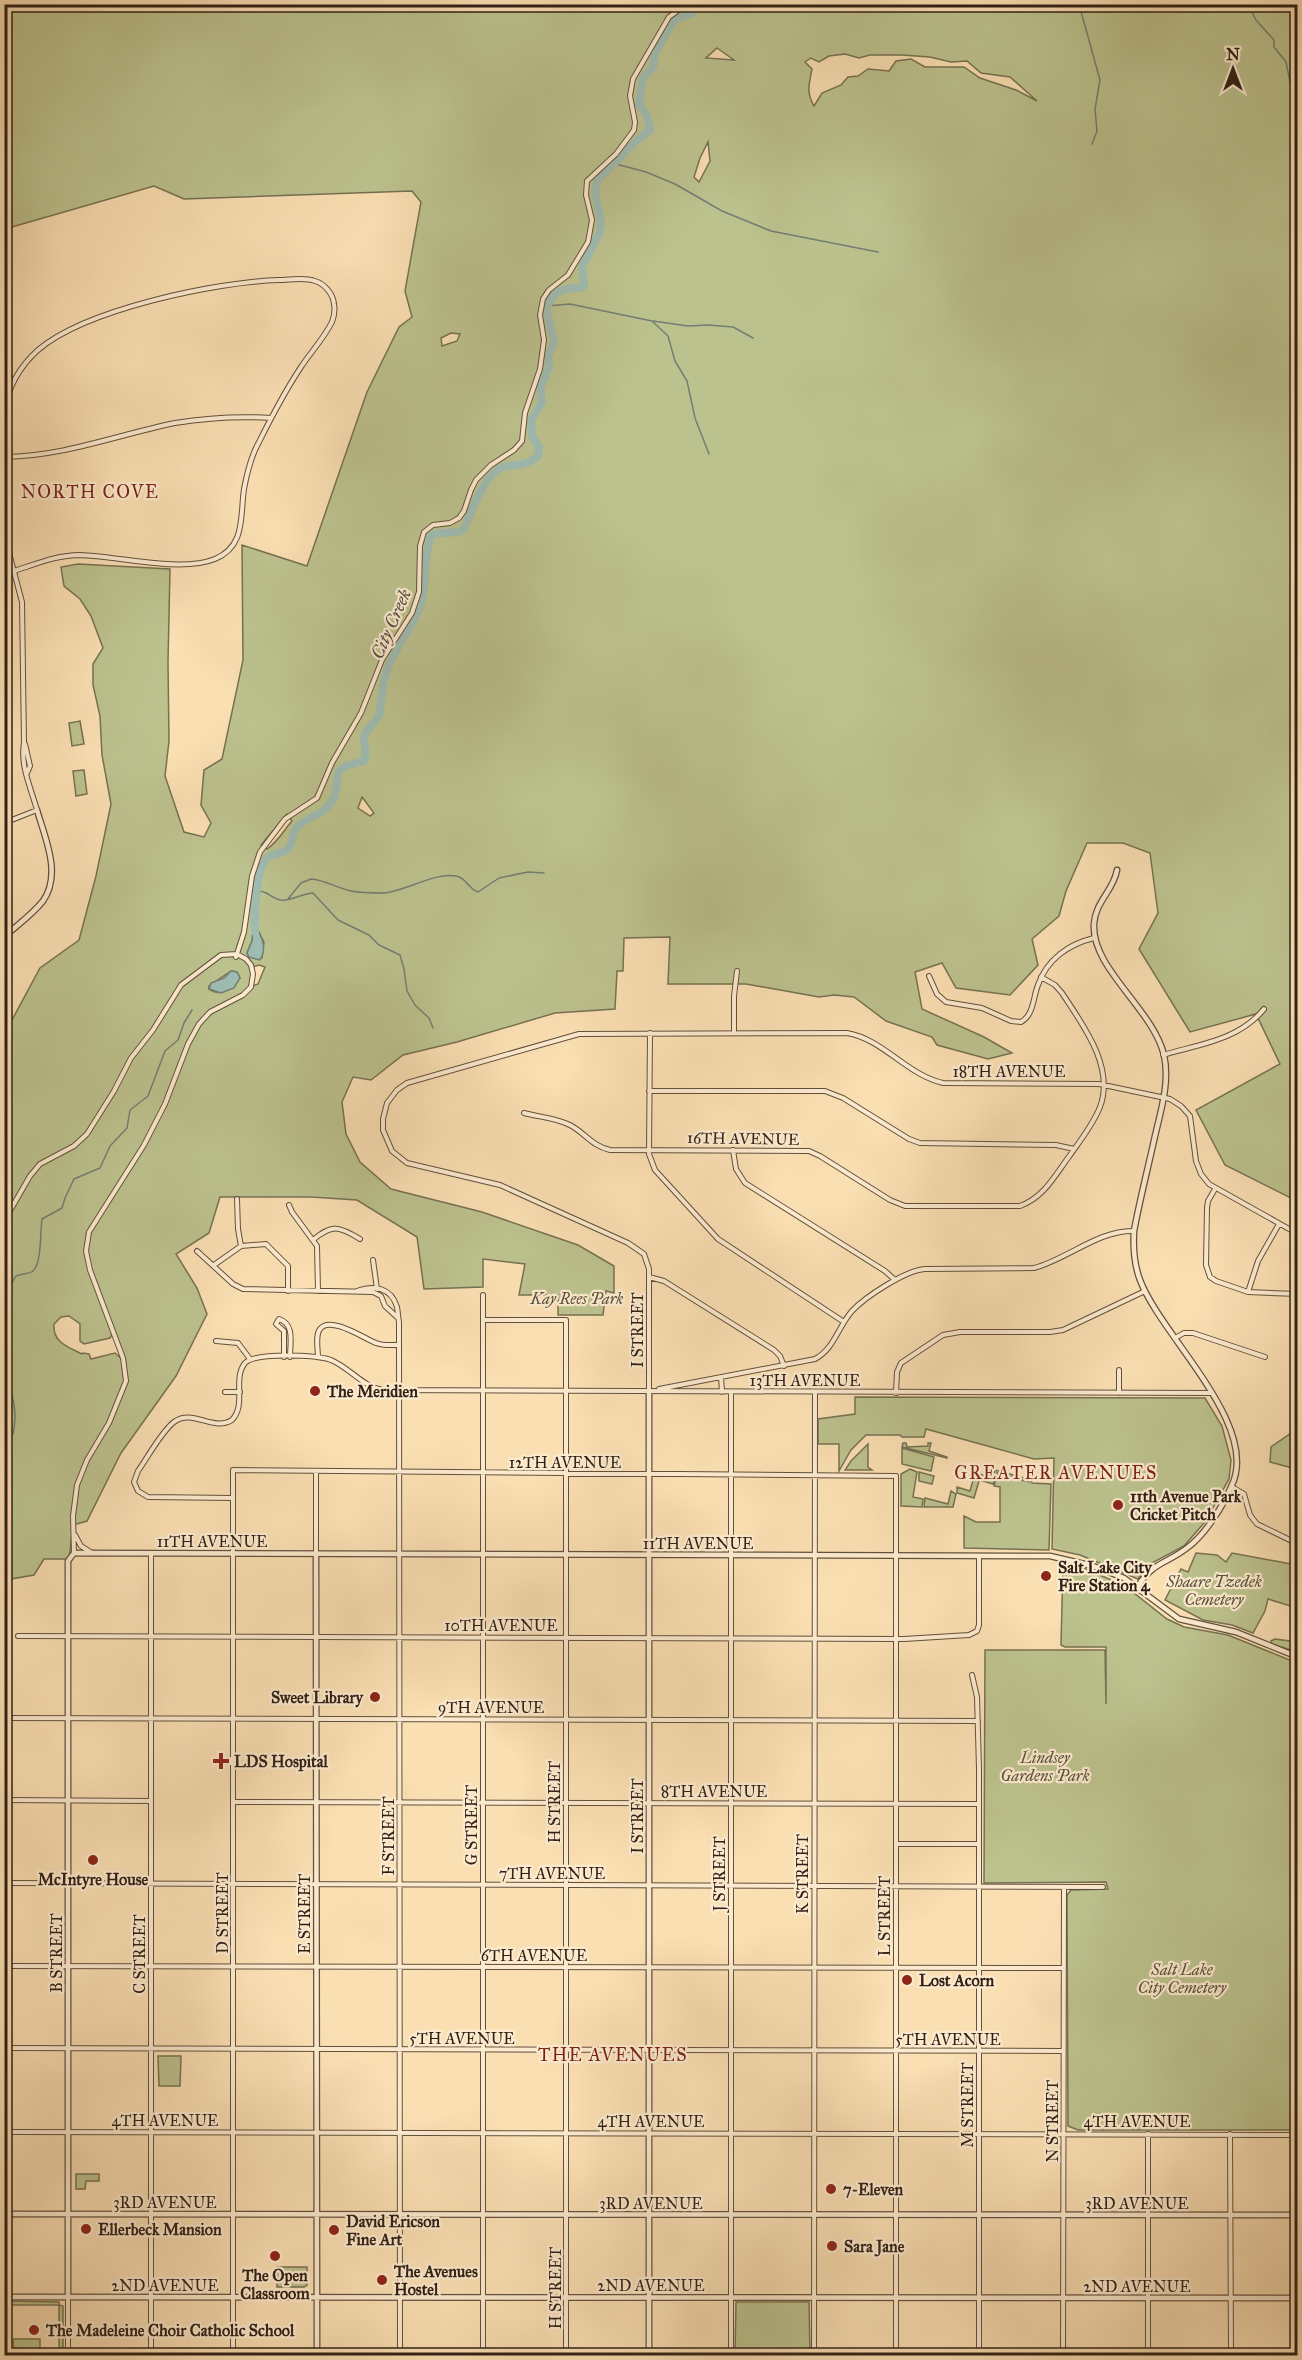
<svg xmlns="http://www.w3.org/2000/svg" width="1302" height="2360" font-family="'IM FELL Great Primer',serif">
  <rect width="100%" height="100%" fill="#fadfb3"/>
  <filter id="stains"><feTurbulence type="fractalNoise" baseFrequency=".00333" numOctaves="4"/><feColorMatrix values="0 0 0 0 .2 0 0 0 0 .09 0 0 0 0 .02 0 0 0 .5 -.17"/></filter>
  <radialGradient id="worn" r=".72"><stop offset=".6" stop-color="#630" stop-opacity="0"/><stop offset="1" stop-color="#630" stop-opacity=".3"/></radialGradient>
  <path fill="#bcc28e" stroke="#767152" stroke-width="1.5" fill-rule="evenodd" d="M4,5H1297V1201L1225,1165L1196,1110L1280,1064L1256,1014L1190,1032L1139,949L1158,913L1150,853L1123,843H1087L1066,891L1059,916L1032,939L1038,965L1010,995L956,988L942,963L915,972L922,1009L984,1037L1012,1053L988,1059L937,1045L932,1037L886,1021L854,997L834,995L819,997L746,984H668L670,937L624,938L623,971H617L615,1009L555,1013L457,1042L403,1055L371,1080L353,1077L342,1102L346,1134L360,1162L391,1189L482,1212L578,1245L614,1266V1293L606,1291L603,1315H558V1295H519L525,1264L483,1259V1287L424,1289L417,1237L357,1200L311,1197H220L209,1233L176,1254L197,1288L207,1314L176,1376L121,1453L87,1521L73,1525L69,1559H44L34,1575L5,1580V1033L40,968L79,940L96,876L111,804L102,755L100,716L93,685V664L103,648L91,616L80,599L64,586L61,567L78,564L170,569L168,662L169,741L165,776L184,832L204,837L211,823L201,805L204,770L222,759L243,660L242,545L307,566L367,392L399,327L412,317L405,291L421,202L412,191L184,199L154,186L5,229ZM717,48L734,60L706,58ZM845,54L859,58L870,55H902L930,57L951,62L967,61L981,73L1010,77L1037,101L1016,90L980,78L964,67H925L911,59L896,61L889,71L868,69L858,76L848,77L841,85L822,93L814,106C806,92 809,84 812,69L805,62L811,58L819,62L829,56ZM708,142L710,161L699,182L694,177L700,158ZM451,333L460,334L457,341L442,346L441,338ZM362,797L374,813L370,816L358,808ZM287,814L292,821C283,831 279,841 267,849L261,845ZM254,924L264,942L262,958L249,957L247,953L252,941ZM259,965L265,967L258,984L252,986V967ZM231,971L237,972L240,978C230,988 223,998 209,989V986ZM69,1316L80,1324V1341L84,1344L110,1338L113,1333L123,1360L115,1353L91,1359L89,1354L83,1353L82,1354C68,1347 52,1342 54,1324L61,1317Z
    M80,721L84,744L72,746L69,723Z
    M84,770L87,794L76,796L73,771Z
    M855,1397L1205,1398L1222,1426L1231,1460L1229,1479L1205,1522L1184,1546L1148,1565L1138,1579L1080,1555L1052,1549L1054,1458L1034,1459L926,1429L924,1437H902L900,1435H866L851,1450L839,1471V1444H818V1419L855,1414Z
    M1297,1429V1476L1292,1468L1270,1462L1271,1447Z
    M903,1443H906L907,1447L928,1446V1443H931L929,1451L947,1457V1458L902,1447Z
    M868,1444V1467L872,1470H845L851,1461Z
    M902,1448L934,1457L931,1471L902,1464Z
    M910,1469L917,1472L913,1497L923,1499L922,1507L901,1506V1474Z
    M995,1470L1031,1480L1032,1483L1051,1484L1049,1550L964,1548V1516L976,1522H1000V1487L994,1486L997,1475L1030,1482L997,1473L993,1484L980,1480L978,1478L979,1474L993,1478Z
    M919,1472L934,1476L932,1484L919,1481Z
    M974,1477L979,1481L974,1498L957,1493V1487L970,1491Z
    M951,1491L956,1494L953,1507H924L925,1498L948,1504Z
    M1196,1553L1217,1555L1226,1562L1232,1553L1291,1564L1297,1558V1608L1268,1599L1265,1611L1253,1633L1232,1625L1203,1620L1165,1600L1181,1569L1188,1572Z
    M1063,1564L1086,1569L1125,1586L1167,1619L1184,1627L1228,1635L1297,1663V2130H1078L1068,2126L1067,1895L1071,1890L1108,1889L1106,1882L984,1883L985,1650H1105L1106,1704V1647H1065L1061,1645Z
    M1275,1639L1297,1642V1652L1272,1644L1271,1641Z
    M158,2056H181L180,2086H159Z
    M76,2174H99V2181H86L85,2189H76Z
    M277,2267H307V2285L304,2287H277Z
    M5,2301L59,2302V2305H5Z
    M736,2302H809L810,2355H735Z
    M59,2305L63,2306V2355H59Z
    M13,2339H40V2351H14Z"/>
  <path fill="#9fbcb2" stroke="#737e74" stroke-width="1.5" d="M254,923C261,935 268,947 260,960L249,957L247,953L252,941Z
    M231,971L237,972L240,978L234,988L221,993L209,989L211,983L224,978Z"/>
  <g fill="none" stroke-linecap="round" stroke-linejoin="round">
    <path stroke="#737e74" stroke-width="1.5" d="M1079,4L1100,80L1095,109L1097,131L1092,144
      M1248,4L1256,20L1274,40V47L1286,62L1298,122
      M1298,142V153
      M616,164L646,172L675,184L722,211L771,231L878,252
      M547,306L570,304L652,321L668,336L675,361L687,381L695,418L709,454
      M653,321L688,326L708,325L733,327L753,338
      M258,891C268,891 271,898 280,900C290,902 303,893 313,893L338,920L369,935L379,945L400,955L404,969L407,991L415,1005L429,1018L433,1028
      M288,899L301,883L311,879C325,880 337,888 351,891C361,893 373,893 384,893C406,891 435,872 456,876C466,877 468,889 478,892L499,878L528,872L544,873
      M4,1299L15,1277C20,1273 28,1275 33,1271C42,1263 40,1231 42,1219L62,1208L65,1198L74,1179L100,1168L110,1146L127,1128L130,1110L148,1096L165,1051L178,1040L184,1023L192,1010
      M4,1373C13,1394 18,1412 13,1434L4,1440"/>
    <path stroke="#9fbcb2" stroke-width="8" d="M255,932C254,918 256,869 266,859C272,853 285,855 290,846C294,839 291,832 298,826C312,814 323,817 334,798C338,789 336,780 339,771L345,766L364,761C368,752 364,747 364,738C364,729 376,724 379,715C383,700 381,685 387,670C396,646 413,628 421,604C427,583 423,553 432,535C442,530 454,536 464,529C471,513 485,472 503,467C517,464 527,466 538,456L539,447L532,436L531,421L542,402L540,388L549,367L548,356L554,342L546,309C555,287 563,290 583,287L584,284L582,267L600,232L601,221L595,194L597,181L636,141L650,130L647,116L639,104L643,78L653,67L655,53L671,25L676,19L691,14L703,4"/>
    <defs>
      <path id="minor" d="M4,412C8,388 20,366 38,350C86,309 216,282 279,280C290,280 304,277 315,281C325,284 333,294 334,304C335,310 334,317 332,322C324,338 311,352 301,367C285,391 272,416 259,442C251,456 247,473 244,489C240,516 246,546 215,559C180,573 118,556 80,555C57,555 36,564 14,571
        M4,457C66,456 116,435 175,423C206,418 239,416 271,418
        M4,534L22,602L24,743C20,766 31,788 37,810L4,823
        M25,744L30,766L27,773
        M236,957L244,932L252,876L260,852L285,819L317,798L332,763L361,713L382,660L412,613L419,592L420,546L424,532L433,525L450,523L459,518L464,511L471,490L476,480L491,465L514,450L522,441L525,413L540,369L544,340L540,315L543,299L549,290L568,275L588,242L592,220L586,195L587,181L616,154L634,130L635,122L630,96L633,79L669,17L687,4
        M929,976L937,994L946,1002L982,1008L1011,1021L1021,1022C1034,1015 1033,997 1038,985C1047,959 1069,944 1094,938
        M650,1033L649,1154L655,1170L718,1239L844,1322
        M734,1033V996L737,971
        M1163,1055C1200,1044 1239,1040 1264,1009
        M649,1091H825L843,1098L909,1139L920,1143L1056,1145L1074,1149
        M524,1113C539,1117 556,1118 570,1125C585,1133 592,1146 610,1150L809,1151L820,1156L890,1200L905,1206H1020C1043,1198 1054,1177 1068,1158C1079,1142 1093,1125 1100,1107C1115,1067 1083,1025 1062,993L1055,985L1041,977
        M733,1150L736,1169L745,1183L885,1271L895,1280
        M1215,1189L1208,1201L1207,1208L1206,1265L1210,1277L1216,1281L1248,1292L1298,1294
        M237,1199L238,1229L241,1246
        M289,1205L292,1212L317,1246L318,1291
        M4,1221L30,1176L40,1164L74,1146L87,1134L114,1091L131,1058L153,1030L181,985L221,955L237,954L246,959L251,965L253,974L251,987L243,995L210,1012L199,1024L188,1044L165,1104L144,1145L89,1232L86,1251L90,1270L123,1358L126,1381L109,1423L87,1460L77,1485L73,1516L74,1553
        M313,1240C332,1224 339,1226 360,1239
        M197,1251L233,1284L243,1289L373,1292L381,1296L385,1306L397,1317
        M373,1260L377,1289
        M214,1265L241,1246L266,1244L288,1266V1291
        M649,1277L664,1281L774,1350L780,1356L784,1366
        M357,1291C374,1285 391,1287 397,1307C398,1312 398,1317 399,1322L400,2356
        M1248,1292L1258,1261L1279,1224
        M483,1295V2356
        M483,1320H566V2356
        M1175,1338L1184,1333H1193L1265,1357
        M216,1341L238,1343L250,1359
        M284,1357V1331L276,1324L279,1319C295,1324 290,1343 290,1357
        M318,1357C318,1350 315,1335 320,1329C330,1315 365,1339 376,1343C383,1346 392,1345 399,1345
        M1119,1370V1393
        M721,1377L722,1392
        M659,1389L815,1359C834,1349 838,1327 852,1311C865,1297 906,1270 925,1269L1034,1268C1068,1259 1098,1230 1134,1231
        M649,1391V1269L644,1254L628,1243L500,1185L407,1163L392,1151L383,1130V1119L387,1103L397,1090L407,1083L579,1034L847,1033C883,1039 907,1075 943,1083L1099,1084L1170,1099L1181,1106L1190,1116L1196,1161L1201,1174L1209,1184L1298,1234
        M225,1392H240
        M896,1393L897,1372L901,1363L943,1335L960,1332H1050L1063,1330L1145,1291
        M316,1472V1554
        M1232,1487L1244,1494L1250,1515L1257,1524L1298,1544
        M233,1498L148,1497L138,1491L134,1482L138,1471C148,1457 161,1432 174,1422C192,1408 213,1432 232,1420C247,1404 232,1379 245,1363C255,1352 317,1355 331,1360C350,1368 363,1387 383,1390L1211,1393
        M75,1535L81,1546L92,1553
        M151,1553V2356
        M18,1636L904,1639L969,1635L977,1631L979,1625V1556
        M972,1675L977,1697L979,1769V2356
        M4,1718L978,1721
        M4,1800L151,1801
        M234,1802L979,1804
        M896,1844H979
        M4,1883L1103,1887
        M4,1966L1063,1968
        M4,2048L1063,2051
        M4,2132L1298,2135
        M1230,2134L1231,2356
        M68,2297V2356
        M233,2356V1470L896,1476V2356
        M731,2356V1392
        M814,2356L815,1393
        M1063,2356L1064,1887
        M1148,2356V2134"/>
      <path id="tertiary" d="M1117,870C1114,890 1095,902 1094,924C1091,968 1153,1009 1164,1055C1170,1082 1161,1110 1155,1136C1148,1168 1140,1199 1134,1231C1133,1247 1134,1264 1140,1280C1161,1336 1260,1424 1232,1485C1223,1506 1206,1534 1187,1548C1166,1564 1153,1562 1138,1586
        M4,937C17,925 32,915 43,901C62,874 45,838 37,810
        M649,1391V2356
        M316,1554L317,2356
        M4,2214L1298,2215
        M4,2297L1298,2298
        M68,2297V1561L74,1553L1050,1556L1093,1566L1124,1578L1179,1619L1236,1632L1298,1657"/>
    </defs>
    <use href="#minor" stroke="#62503d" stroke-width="6"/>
    <use href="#tertiary" stroke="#62503d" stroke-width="7"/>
    <use href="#minor" stroke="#fceace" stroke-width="4"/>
    <use href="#tertiary" stroke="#fceace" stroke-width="4.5"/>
  </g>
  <g fill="#8f2418" stroke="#fceace" stroke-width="2">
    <circle cx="315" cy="1391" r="6"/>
    <circle cx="1118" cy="1505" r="6"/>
    <circle cx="1046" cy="1576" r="6"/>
    <circle cx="375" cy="1697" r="6"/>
    <path d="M218 1752h6v6h6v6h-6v6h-6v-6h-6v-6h6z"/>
    <circle cx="93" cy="1860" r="6"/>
    <circle cx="907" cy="1980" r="6"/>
    <circle cx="831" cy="2189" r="6"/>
    <circle cx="86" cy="2229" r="6"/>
    <circle cx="334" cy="2230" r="6"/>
    <circle cx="832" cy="2246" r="6"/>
    <circle cx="275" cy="2256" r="6"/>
    <circle cx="382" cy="2280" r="6"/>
    <circle cx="34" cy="2330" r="6"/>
  </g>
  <g text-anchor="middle" stroke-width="4.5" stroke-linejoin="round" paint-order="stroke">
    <g font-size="16" fill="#302016" stroke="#fceace">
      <text x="1009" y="1077">18TH AVENUE</text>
      <text transform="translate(743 1138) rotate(1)" y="6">16TH AVENUE</text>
      <text transform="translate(637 1330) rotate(-90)" y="6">I STREET</text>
      <text x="805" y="1386">13TH AVENUE</text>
      <text x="565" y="1468">12TH AVENUE</text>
      <text x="212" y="1547">11TH AVENUE</text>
      <text x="698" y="1549">11TH AVENUE</text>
      <text x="501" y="1631">10TH AVENUE</text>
      <text x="491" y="1713">9TH AVENUE</text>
      <text x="714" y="1797">8TH AVENUE</text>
      <text transform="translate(554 1802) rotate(-90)" y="6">H STREET</text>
      <text transform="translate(637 1816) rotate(-90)" y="6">I STREET</text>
      <text transform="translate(471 1825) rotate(-90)" y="6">G STREET</text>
      <text transform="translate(388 1836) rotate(-90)" y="6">F STREET</text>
      <text x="552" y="1879">7TH AVENUE</text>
      <text transform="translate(719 1874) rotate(-90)" y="6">J STREET</text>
      <text transform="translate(802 1874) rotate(-90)" y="6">K STREET</text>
      <text transform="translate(222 1913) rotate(-90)" y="6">D STREET</text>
      <text transform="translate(304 1914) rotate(-90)" y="6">E STREET</text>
      <text transform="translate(884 1916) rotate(-90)" y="6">L STREET</text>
      <text transform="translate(56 1953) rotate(-90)" y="6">B STREET</text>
      <text transform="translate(139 1954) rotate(-90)" y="6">C STREET</text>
      <text x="534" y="1961">6TH AVENUE</text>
      <text x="462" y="2044">5TH AVENUE</text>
      <text x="948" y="2045">5TH AVENUE</text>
      <text transform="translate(967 2105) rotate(-90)" y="6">M STREET</text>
      <text x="165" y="2126">4TH AVENUE</text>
      <text x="651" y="2127">4TH AVENUE</text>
      <text transform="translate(1052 2121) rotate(-90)" y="6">N STREET</text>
      <text x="1137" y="2127">4TH AVENUE</text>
      <text x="165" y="2208">3RD AVENUE</text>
      <text x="651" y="2209">3RD AVENUE</text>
      <text x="1137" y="2209">3RD AVENUE</text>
      <text x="165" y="2291">2ND AVENUE</text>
      <text x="651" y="2291">2ND AVENUE</text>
      <text x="1137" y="2292">2ND AVENUE</text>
      <text transform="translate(555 2288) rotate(-90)" y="6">H STREET</text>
    </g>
    <g font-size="16" font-style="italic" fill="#5a513a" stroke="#fceace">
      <text x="577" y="1304">Kay Rees Park</text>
      <text x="1214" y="1587">Shaare Tzedek<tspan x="1214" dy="18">Cemetery</tspan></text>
      <text x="1045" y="1763">Lindsey<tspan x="1045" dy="18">Gardens Park</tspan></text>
      <text x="1182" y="1975">Salt Lake<tspan x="1182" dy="18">City Cemetery</tspan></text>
    </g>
    <g font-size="16" font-weight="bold" fill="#302016" stroke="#fceace" text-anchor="start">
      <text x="327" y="1397">The Meridien</text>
      <text x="1130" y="1502">11th Avenue Park<tspan x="1130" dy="18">Cricket Pitch</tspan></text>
      <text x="1058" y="1573">Salt Lake City<tspan x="1058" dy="18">Fire Station 4</tspan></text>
      <text x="363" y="1703" text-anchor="end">Sweet Library</text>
      <text x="234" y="1767">LDS Hospital</text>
      <text x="93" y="1885" text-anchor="middle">McIntyre House</text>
      <text x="919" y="1986">Lost Acorn</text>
      <text x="843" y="2195">7-Eleven</text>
      <text x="346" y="2227">David Ericson<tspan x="346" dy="18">Fine Art</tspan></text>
      <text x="98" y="2235">Ellerbeck Mansion</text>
      <text x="844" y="2252">Sara Jane</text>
      <text x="394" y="2277">The Avenues<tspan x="394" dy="18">Hostel</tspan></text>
      <text x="275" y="2281" text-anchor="middle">The Open<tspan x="275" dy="18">Classroom</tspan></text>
      <text x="46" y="2336">The Madeleine Choir Catholic School</text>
    </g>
    <g font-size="18" letter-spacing="1.5" fill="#7a1f14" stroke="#fceace">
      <text x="90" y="498">NORTH COVE</text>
      <text x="1056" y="1479">GREATER AVENUES</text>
      <text x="613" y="2061">THE AVENUES</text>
    </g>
    <g font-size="18" font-style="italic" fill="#514f45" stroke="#fceace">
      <text transform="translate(391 624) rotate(-66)" y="6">City Creek</text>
    </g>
  </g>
  <rect width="1302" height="2360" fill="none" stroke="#fadfb3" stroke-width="24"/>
  <rect x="6" y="6" width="1290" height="2348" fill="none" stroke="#302016" stroke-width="3"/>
  <rect x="12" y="12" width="1278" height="2336" fill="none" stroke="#302016" stroke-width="1.5"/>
  <g transform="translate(1233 69)" stroke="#fceace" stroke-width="4.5" paint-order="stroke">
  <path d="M0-4.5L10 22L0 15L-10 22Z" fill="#302016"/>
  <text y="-9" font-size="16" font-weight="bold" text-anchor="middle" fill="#302016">N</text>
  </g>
  <rect width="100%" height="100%" filter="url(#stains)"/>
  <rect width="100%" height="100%" fill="url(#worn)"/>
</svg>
